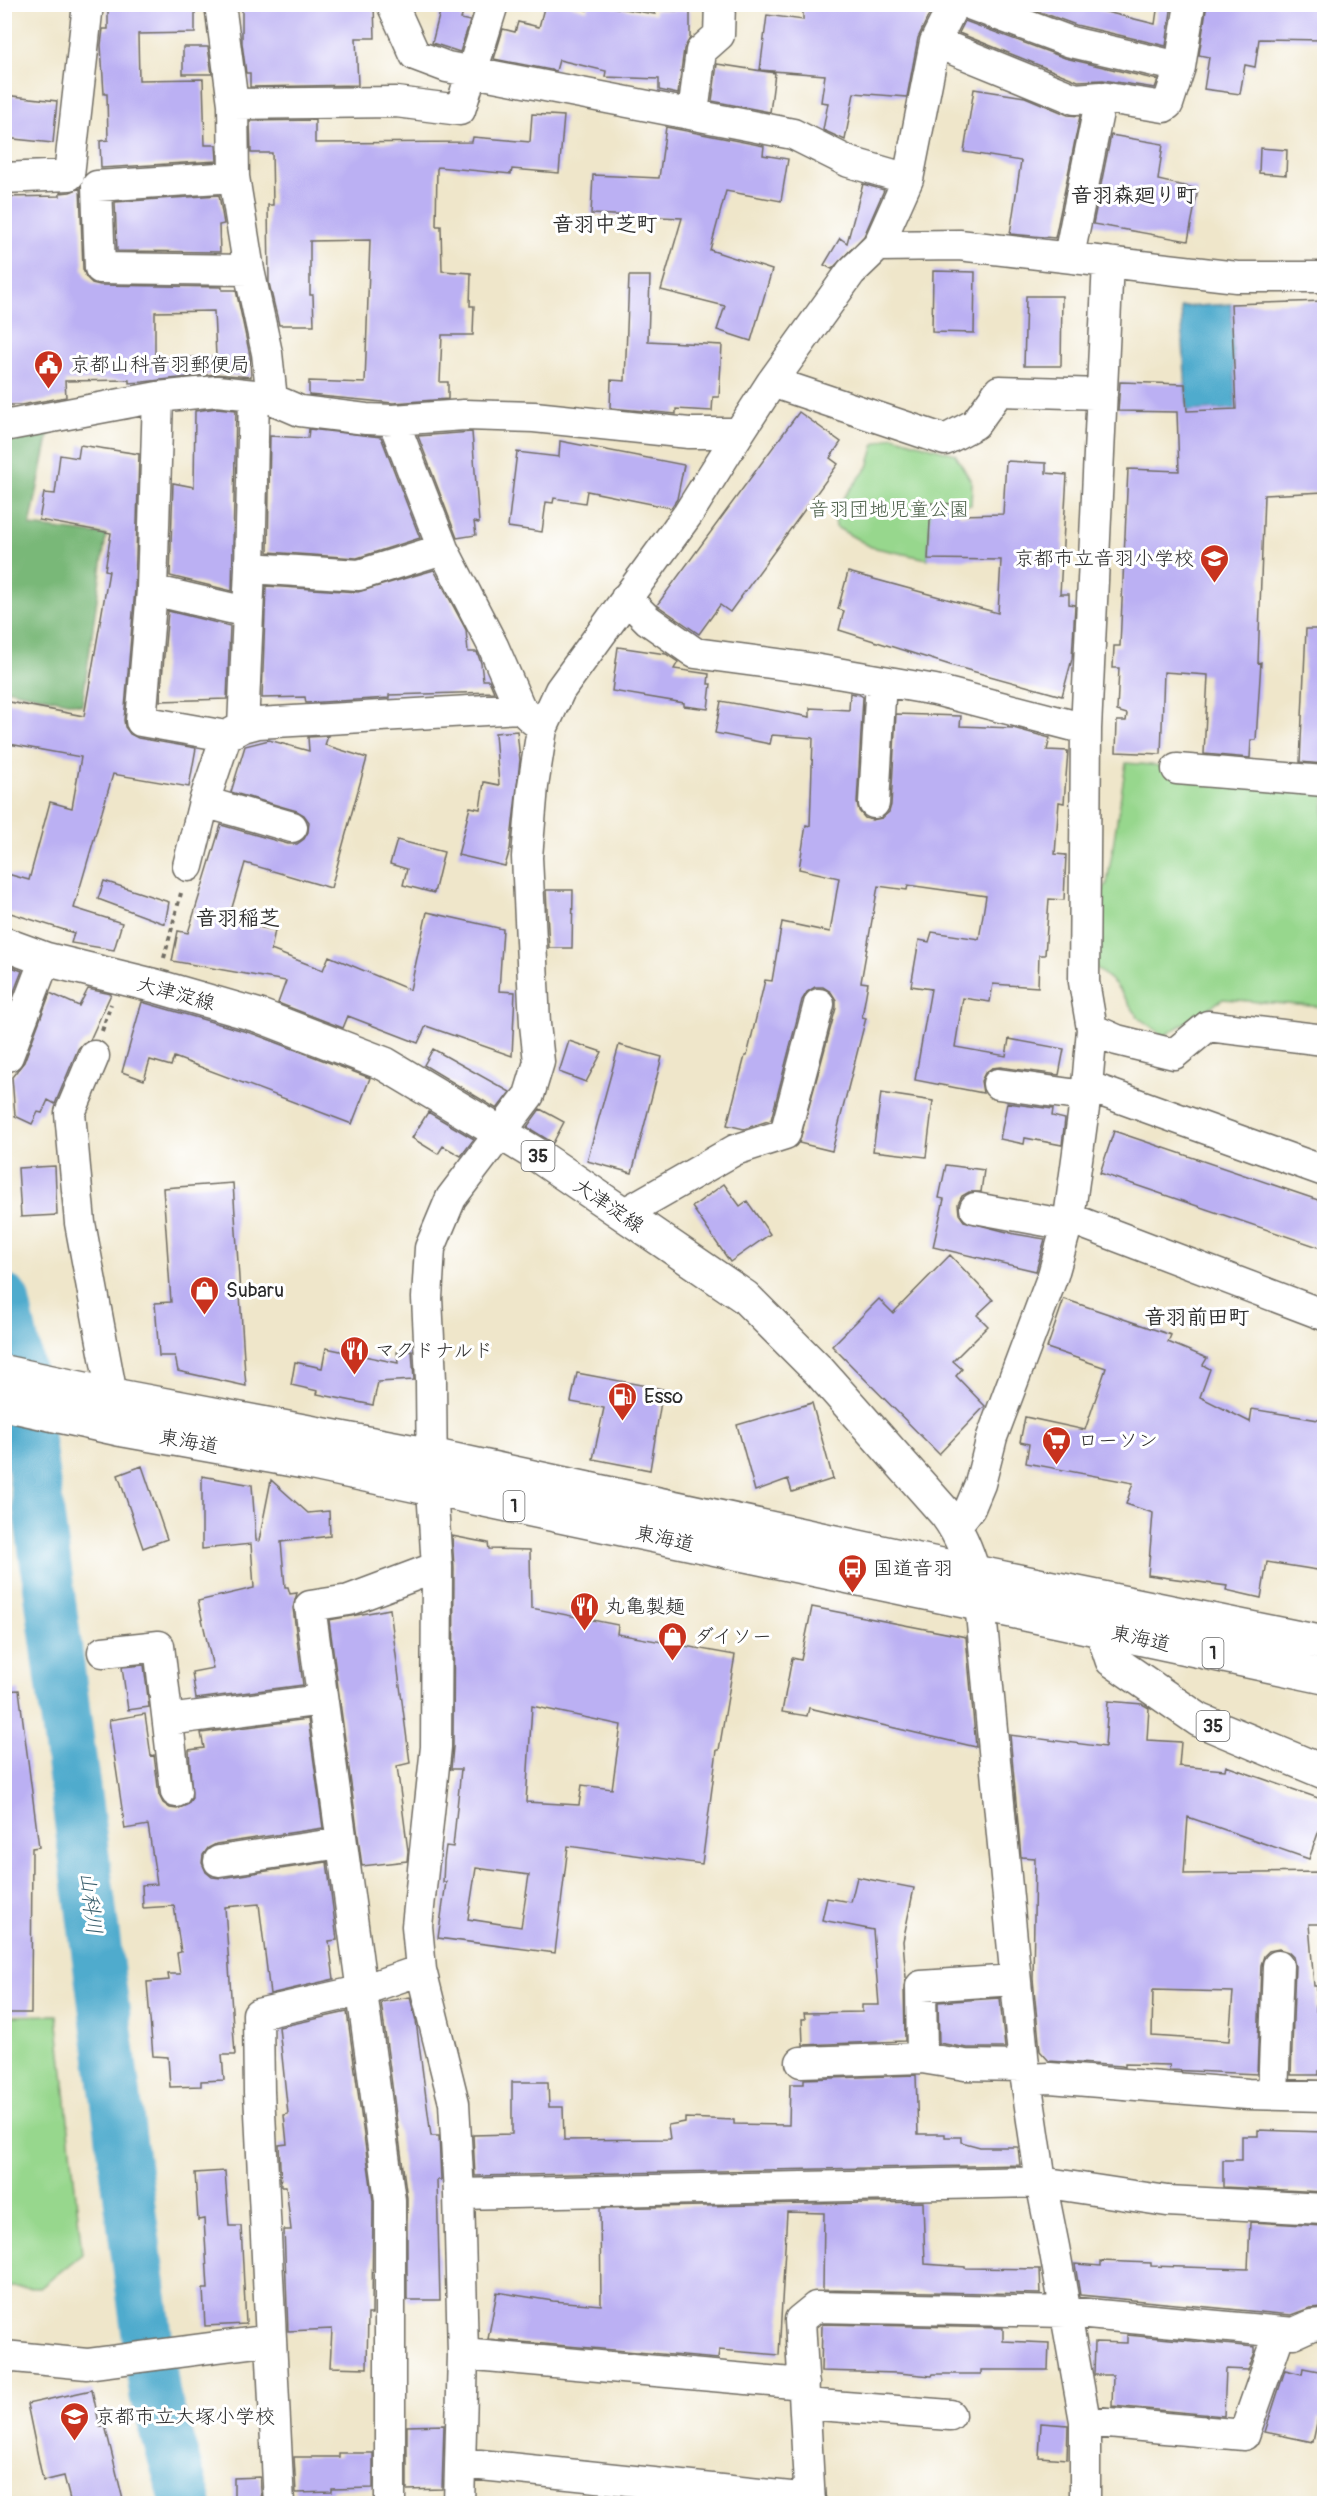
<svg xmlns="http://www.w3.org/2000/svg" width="1329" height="2508" font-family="Pangolin,'Klee One',sans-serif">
  <rect width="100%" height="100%" fill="#fff"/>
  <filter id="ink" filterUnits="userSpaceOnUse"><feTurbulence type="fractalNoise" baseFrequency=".0167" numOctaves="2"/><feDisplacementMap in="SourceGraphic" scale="12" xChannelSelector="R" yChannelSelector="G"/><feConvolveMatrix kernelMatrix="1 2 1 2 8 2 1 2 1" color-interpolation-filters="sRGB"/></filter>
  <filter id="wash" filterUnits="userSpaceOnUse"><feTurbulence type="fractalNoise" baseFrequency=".008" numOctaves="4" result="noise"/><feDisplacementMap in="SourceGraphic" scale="24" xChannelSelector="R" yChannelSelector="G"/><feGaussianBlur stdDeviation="1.35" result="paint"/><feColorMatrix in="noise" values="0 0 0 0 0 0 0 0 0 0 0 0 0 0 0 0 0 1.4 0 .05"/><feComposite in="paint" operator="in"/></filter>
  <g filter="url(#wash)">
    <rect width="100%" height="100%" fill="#efe6ca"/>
    <path fill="#97d78d" stroke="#61815c" stroke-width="1.5" d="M893,436L955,454L972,483L971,505L932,503L928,559L871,547L836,527L834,510L868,467L875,444Z
      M1126,763L1164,766L1324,788V1007L1223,999L1164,1036L1139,1018L1115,984L1094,966L1093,902L1107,884Z
      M57,2015L82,2254L40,2288L5,2287V2016Z"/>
    <path fill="#79b878" stroke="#527252" stroke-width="1.5" d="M49,432L30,526L106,535L82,705L5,689V438Z"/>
    <path fill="#4fabcd" stroke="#3d6b7c" stroke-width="1.5" d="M1231,304L1236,409L1187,411L1181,307Z"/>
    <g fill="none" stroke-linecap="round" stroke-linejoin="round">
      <path stroke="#4fabcd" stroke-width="51" d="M4,1300L21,1377L155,2396L187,2504"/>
    </g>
    <g id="blocks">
      <path fill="#bbb0f3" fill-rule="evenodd" d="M108,4H195V33L138,34L139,80L203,79L205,145H216L217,161L101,168L100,141L108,140L107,94H104L101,45L103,29H108Z
        M242,4H374L375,38H356L358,85L250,87V73H246L242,43Z
        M442,4H466L461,19L470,21L460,52L432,43Z
        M545,4H565L587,10L588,4H593L655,14V10L690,11V38L684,49L678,94L659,90V79L605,77L606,71L559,60L556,71L494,59L503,29L515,32L518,22L539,27Z
        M803,4H934L918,38L907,97L854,93L845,140L823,130L828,103L821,102L825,75L760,70L767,15L803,20Z
        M1034,4H1074L1155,24L1158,4H1172L1166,46L1076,25L1032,9Z
        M1207,4H1324V40L1259,39L1255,67L1245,65L1240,94L1204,89L1209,57L1199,55Z
        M965,21L1065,58L1158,80L1155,88L1103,80L1078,81L959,33Z
        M183,47H208L212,74H183Z
        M717,64L775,73L770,112L712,101Z
        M974,89L1025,97L1068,115L1080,116L1055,238L1010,234L1021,161L964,152Z
        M4,95L57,101L53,143L4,138Z
        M532,114L564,116L559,173L512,169L511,174L438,167L437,169L436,226H441L442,271L471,273L470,306H474L473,335H442L440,382H448V399L393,403L309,395V381L365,383L370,240L310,241V295H313L314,325H279L269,283L268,205H273L272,153H251L250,121L315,120V143L472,142L473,137L530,142Z
        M666,127L764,146L763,155L788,159L781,201L726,191L710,250L772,270L751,341L717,330L725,306L661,290L682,218L591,214L593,175L659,178Z
        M1111,135L1163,144L1158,180L1198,189L1188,241L1093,224Z
        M1260,148L1287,150L1286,175L1259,173Z
        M863,184L884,190L864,236L832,269L824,265L840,238L847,243Z
        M80,188L83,269L86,277L92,283L100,285L222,287V290H236L250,356L251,377L215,374L143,382L129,383V380L65,381L66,397L21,405H4V309H8L4,197L60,196V193L70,192ZM214,311L216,357L155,358V312Z
        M219,195L224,224L219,225L220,252L117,251L115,202Z
        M933,271L975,272L974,333L932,332Z
        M629,276H650L648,341L722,345L719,397H713L712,411L676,409V414L610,408L611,380L625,381Z
        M1026,296H1062L1061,366H1024Z
        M1324,301V492L1264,495L1258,663L1261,662L1256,740H1251L1250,758L1204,754L1208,675L1164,672L1161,754L1116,752L1117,721H1126L1127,714L1117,711L1119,668H1113L1114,646H1120L1128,469L1179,471L1177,412L1118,411L1120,382L1185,384L1187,411L1236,409L1231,304Z
        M217,408L236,410L232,591L170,576L173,483L194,487L195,411Z
        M799,412L841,442L830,458L838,464L730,612L720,605L699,634L657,605Z
        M309,429L381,437L420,538L357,558L268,552L270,436L308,438Z
        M472,432L479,523L474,522L476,535L457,538L418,436Z
        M560,441L684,465L677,499L671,508L587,491L585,503L554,498L553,503L546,502L542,532L508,527L517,452L559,457Z
        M80,445L139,454L135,589L124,720L125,727L130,734L138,738L196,748L189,787L113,774L74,908L122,923L114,950L71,943L74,933L4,911V873L29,880L50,802L72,808L81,757L4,743V701L84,716L109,571L105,570L111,533L39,520L44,493L55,494L60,455L78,458Z
        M1006,461L1046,463V473L1067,475L1060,594H1069V604L1075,605L1072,659L1062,696L950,665L839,630L844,611L838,609L848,572L998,613L1001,560L928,559L931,503L959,504V515L1003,514Z
        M434,570L466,630L468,652H477L481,663L483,680H489L494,692L389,695V698L306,703L305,697L262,698L266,586L358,592Z
        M168,611L230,626L227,699L160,701Z
        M1306,629H1324V764L1300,762Z
        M618,647L666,654L678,662L674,669L709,674L708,684H711L708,709L684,706V703L612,691Z
        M850,693L860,695L863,697L857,803L859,811L865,818L872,820L882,818L889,812L891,805L896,714L961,716L960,726L1013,728L1050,738L1047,750L1068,751L1064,803L1059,802L1055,854L1066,855L1064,900L1049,899L1045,955H1039L1038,987L993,984L990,1002L963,998L955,1047L1006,1056L1009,1039L1064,1049L1059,1075L1000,1067L992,1068L985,1073L981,1081L983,1093L915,1080L931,989L911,986L919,940L929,942L932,932L979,939L986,896L908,885L907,890L878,886L861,982L868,983L862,1017L866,1018L832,1151L799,1143L836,1008V1000L831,992L823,987H815L807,992L802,1000L771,1120L744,1129L727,1125L745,1056H747L765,980L772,981L782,922L830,932L839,878L799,869L806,825L810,826L813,738L772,735L770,744L715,733L721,701L810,717V708L849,710Z
        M517,731L520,760L510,849L505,866L458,855L470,807L480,809L484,782L499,785L495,733Z
        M328,736L325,745L367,758L331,888L245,863L229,918L259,924L258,927L275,930L271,950L323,970L329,956L410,990L427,912L503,929L499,991L515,992L512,1056L426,1026L418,1043L348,1016L343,1028L278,1003L286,981L172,961L178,931L188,933L221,825L288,844H297L304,839L308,832L309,822L304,815L297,811L231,792L245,746L269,740L309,751L308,737Z
        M397,840L444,852L434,893L403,885L407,869L390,864Z
        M104,881L169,902L165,924L98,899Z
        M546,890H573L572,948H549Z
        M4,964L22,971L4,1017Z
        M88,989L111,994L90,1040L83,1043L78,1049L55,1104L48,1100L42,1113L38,1112L32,1124L15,1116L12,1077L24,1062L50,993L79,1006Z
        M142,1002L254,1034L370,1078L352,1124L174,1057L171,1066L150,1060L144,1080L122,1072Z
        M569,1041L602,1052L586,1082L559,1072Z
        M619,1045L662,1057L632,1173L587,1161Z
        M433,1049L510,1092L497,1109L424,1065Z
        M881,1093L933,1101L926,1157L873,1151Z
        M1007,1103L1053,1109L1052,1116L1065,1119L1062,1145L1025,1138L1024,1144L1000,1139Z
        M540,1109L564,1122L553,1143L527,1127Z
        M428,1112L474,1139L461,1156L443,1146L438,1154L412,1138Z
        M1114,1131L1324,1202V1249L1100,1173Z
        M946,1165L984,1170L981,1192H969L962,1196L958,1204L959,1214L964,1221L1015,1234L1045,1239L1036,1271L933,1247L944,1199L939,1198Z
        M55,1166L57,1215L21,1217L18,1168Z
        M233,1183L245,1374L246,1386L178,1371L175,1356H159L155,1303L171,1302L163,1188Z
        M724,1184L740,1206L747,1201L770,1234L730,1262L692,1207Z
        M950,1255L993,1300L977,1315L988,1326L953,1361L962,1369L956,1376L985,1406L939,1454L832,1346L879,1299L893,1313Z
        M1064,1299L1171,1335L1168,1342L1207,1358L1203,1365L1210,1369L1200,1397L1250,1422L1252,1409L1324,1421V1571L1267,1562L1261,1598L1226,1590L1227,1586L1148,1575L1153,1513L1126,1504L1133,1483L1026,1463L1029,1444L1020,1442L1025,1417L1085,1430L1106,1368L1047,1348Z
        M326,1348L398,1363L397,1352L412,1351L414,1380L378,1382L373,1405L317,1394L318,1391L291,1385L295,1362L322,1368Z
        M577,1373L663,1389L650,1470L593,1459L604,1408L571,1402Z
        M812,1403L833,1479L792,1492L788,1479L755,1491L737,1425Z
        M142,1466L167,1539L143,1548L118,1475Z
        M202,1476L252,1485L256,1540L259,1541L271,1480L308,1513L329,1511L330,1536L281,1542L285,1587H288L290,1594L297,1593L293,1608L303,1685L196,1699L192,1672L213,1668L198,1601L254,1588L251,1544L202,1549Z
        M452,1536L488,1543L489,1549L530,1550L531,1608L618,1625L617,1634L735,1655L719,1750H717L702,1864L568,1846L555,1953L438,1938L446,1882H443L444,1861L446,1846L453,1847L461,1769H451L453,1747L454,1567ZM532,1706L621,1725L612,1789L582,1785L579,1805L526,1802ZM476,1868L529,1875L521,1927L468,1919Z
        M812,1607L966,1637L976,1747L809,1708L807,1716L782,1712L792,1658L801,1660Z
        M390,1609L410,1763L397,1766L408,1851L407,1861L362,1866L329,1620Z
        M144,1665L149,1707L128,1710L122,1667Z
        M19,1690L39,1847L32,1848L31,2013H4V1691Z
        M1108,1701L1142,1704L1149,1708L1147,1740L1181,1742L1179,1766L1225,1770L1226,1766L1324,1800V1816L1309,1859L1188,1817L1184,1874L1324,1872V1924H1309L1314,1986H1317L1316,2011H1320V2049H1324V2072L1319,2071V2075H1291L1295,1966L1293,1957L1288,1952L1279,1949L1269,1951L1264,1956L1261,1965L1257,2074L1169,2070L1170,2065L1125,2064V2067L1122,2066L1049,2061L1040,2051L1033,1979L1035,1858L1021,1857L1010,1735L1105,1747ZM1153,1990L1233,1992L1229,2041L1152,2036Z
        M145,1714L151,1756L154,1755L159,1795L163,1803L170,1808L177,1809L187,1805L192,1798L189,1750L204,1748L201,1733L308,1719L323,1828L216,1844L208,1848L203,1855L202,1863L206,1872L212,1877L221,1878L327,1862L337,1940L329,1941L334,1979L270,1994L259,1904L225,1907L235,2055H222L224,2080L201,2081V2086L170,2087L168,2057L153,2056L147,1982L169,1980L168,1974H180L177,1953L181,1952L174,1906L143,1908L142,1885L157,1884L148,1825L125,1829L109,1720Z
        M857,1877L914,1888L903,1941L906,1978L904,1986L905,2041L803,2045L802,2019H805L804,2013L862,2012V2005H879L873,1930L822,1920L827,1898L851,1902Z
        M410,1997L416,2021L431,2136H439L441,2180H437L440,2300H407V2198L381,2002Z
        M1000,1998L1005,2048H967L939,2043L938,2002Z
        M347,2012L373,2201L372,2314H368L367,2368L330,2367L332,2329L288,2331L284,2230H291L286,2186H281L279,2145L287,2144L284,2115L288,2114L279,2027Z
        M916,2075L918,2134H945V2137H961V2142L980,2147H1018L1020,2165L475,2176L473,2135L512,2134V2082H548L549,2107H563L564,2140L670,2139L668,2125L685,2122V2118L734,2120V2124L789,2125L790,2084H804V2079Z
        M1258,2130L1324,2132V2192L1223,2187V2160H1242V2136H1258Z
        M225,2171L229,2226H241L246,2324L205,2326L203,2289H208L204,2219L198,2220L195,2173Z
        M923,2202L925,2264L965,2267V2268L1040,2269L1041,2294L823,2290L824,2213L787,2212L779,2355L719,2350L718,2359L488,2339L497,2292L553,2301L601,2305L600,2208Z
        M1250,2222L1324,2226V2307L1310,2308L1291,2315L1080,2295L1075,2264L1101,2266V2261L1151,2263V2266L1248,2269Z
        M822,2324L1003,2328V2341L1049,2343L1048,2370H981V2374H933L932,2376L898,2373L821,2371Z
        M1127,2335L1255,2347V2352L1248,2370L1226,2369L1224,2416L1112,2406L1113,2375H1094L1095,2342L1127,2343Z
        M1303,2368L1324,2372V2420L1318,2418L1313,2442L1265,2432L1285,2370L1302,2374Z
        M92,2390L100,2427L105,2425L124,2504H71L64,2476L43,2481L27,2404Z
        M1041,2423L1068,2425L1067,2459L1039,2457Z
        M444,2425L442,2489L407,2490V2426Z
        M339,2453H373V2488L332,2489V2492L296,2493L294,2457H339Z
        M260,2477L262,2504H234V2478Z"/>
    </g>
  </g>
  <g filter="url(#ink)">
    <use href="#blocks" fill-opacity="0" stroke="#706c63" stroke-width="1.5"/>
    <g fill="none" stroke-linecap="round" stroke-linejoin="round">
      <defs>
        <path id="minor" d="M220,4L233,104L234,177L249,270L267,353L272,399
          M392,4L415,55L447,67L793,134L849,162L908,179
          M969,4L1071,42L1180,67
          M935,42L1075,99L1101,97L1164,107L1168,104L1180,67L1190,4
          M233,104L396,102L460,110L493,4
          M693,113L701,51L719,35L720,4
          M234,177L97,186L100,268L249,270
          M4,178L69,175L88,4
          M878,246L908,179L935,42L954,4
          M1069,256L1101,97
          M772,382L945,440L975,424L999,391L1102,394
          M158,397L152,590L141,721L226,736L243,727L258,723L520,708
          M393,420L443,549L493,646L520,708L533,720
          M4,426L158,397L217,391L254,395L272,399L300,411L366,419L393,420L464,415L534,417L689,433H739L772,382L851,272L878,246L959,245L1237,277H1324
          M250,568L359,575L443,549
          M152,590L247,612
          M626,598L648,620L695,653L808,668L935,690L1086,729
          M243,727L250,568L254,395
          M1177,769L1324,781
          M204,802L292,827
          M874,803L881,681
          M188,866L204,802L226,736
          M1092,1029L1117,1040L1174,1054L1208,1026L1324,1040
          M8,1056L45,959
          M94,1056L70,1113L80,1223L116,1417
          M998,1084L1085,1096
          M1087,1086L1324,1171
          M975,1208L1068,1225
          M623,1214L735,1150L785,1134L819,1004
          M1069,1218L1324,1315
          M955,1527L970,1508L980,1484L992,1437L1053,1275L1069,1218L1087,1086L1092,1029L1084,982L1086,729L1108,262
          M980,1603L1024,2066L1041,2182L1054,2247L1085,2421V2504
          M103,1652L159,1646L176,1792
          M168,1720L322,1700
          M219,1861L341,1843
          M922,2058L921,1986L1015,1980
          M801,2062L922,2058L965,2065L1024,2066
          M1026,2079L1050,2078L1248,2094L1324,2096
          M1273,2094L1278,1966
          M459,2194L1041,2182L1167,2201L1324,2209
          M463,2354L804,2384
          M4,2356L87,2364L271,2340
          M805,2404L950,2415
          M1085,2421L1244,2435L1280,2332
          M461,2463L810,2499
          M279,2504L259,2092L258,2014L360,1991L421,1970
          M390,2504V2200L310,1606L349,1600L437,1567
          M459,2504L463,2354L459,2194L454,2103L421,1970L417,1926L436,1747L437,1567L432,1489L431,1380L427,1298L430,1248L451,1198L529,1095L539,1062L535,1024L527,857L533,786L542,729L560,690L688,514L739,433
          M810,2504L800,2320L816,2307L1066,2312L1294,2333L1312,2325L1324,2324"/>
        <path id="major" d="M4,944L45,959L156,986L260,1016L385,1064L534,1153L745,1297L820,1372L946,1514C964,1538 973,1567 979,1595
          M1106,1605L1102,1630L1112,1660L1199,1720L1324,1772"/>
        <path id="highway" d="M4,1372L113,1395L431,1455L974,1572L1324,1643
          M4,1404L118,1429L304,1462L1324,1677"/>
      </defs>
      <use href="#minor" stroke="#706c63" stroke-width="33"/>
      <use href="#major" stroke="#706c63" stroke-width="36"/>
      <use href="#highway" stroke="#706c63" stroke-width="36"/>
      <path stroke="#706c63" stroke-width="4" stroke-dasharray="4.5 4.5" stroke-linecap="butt" d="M164,958L181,893
        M102,1031L111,1004"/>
      <use href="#minor" stroke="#fff" stroke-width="30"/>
      <use href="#major" stroke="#fff" stroke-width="33"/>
      <use href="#highway" stroke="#fff" stroke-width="33"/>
    </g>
  </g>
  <defs>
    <symbol id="civic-pin" viewBox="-11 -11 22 30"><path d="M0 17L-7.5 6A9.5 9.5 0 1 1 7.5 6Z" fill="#c8321e" stroke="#fff"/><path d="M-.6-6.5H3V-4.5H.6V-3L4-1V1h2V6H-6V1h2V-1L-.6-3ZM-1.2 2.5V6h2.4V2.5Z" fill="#fff"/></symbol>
    <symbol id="school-pin" viewBox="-11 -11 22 30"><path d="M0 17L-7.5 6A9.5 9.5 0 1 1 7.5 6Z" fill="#c8321e" stroke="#fff"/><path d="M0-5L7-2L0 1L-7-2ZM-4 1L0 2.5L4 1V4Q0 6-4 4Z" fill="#fff"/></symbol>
    <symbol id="shop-pin" viewBox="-11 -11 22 30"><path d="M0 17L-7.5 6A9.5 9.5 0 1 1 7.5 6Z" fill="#c8321e" stroke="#fff"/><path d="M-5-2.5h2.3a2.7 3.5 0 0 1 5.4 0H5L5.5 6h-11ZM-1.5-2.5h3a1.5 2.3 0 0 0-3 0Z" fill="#fff"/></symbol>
    <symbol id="restaurant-pin" viewBox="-11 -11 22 30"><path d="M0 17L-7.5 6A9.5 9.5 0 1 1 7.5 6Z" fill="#c8321e" stroke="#fff"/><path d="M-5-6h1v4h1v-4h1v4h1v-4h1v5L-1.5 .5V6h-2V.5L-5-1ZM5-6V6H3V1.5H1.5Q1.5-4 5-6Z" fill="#fff"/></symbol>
    <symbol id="fuel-pin" viewBox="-11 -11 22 30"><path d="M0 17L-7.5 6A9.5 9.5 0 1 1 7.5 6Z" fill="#c8321e" stroke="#fff"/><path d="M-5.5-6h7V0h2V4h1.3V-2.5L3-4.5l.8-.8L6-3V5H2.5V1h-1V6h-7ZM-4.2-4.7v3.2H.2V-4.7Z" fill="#fff"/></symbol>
    <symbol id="supermarket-pin" viewBox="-11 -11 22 30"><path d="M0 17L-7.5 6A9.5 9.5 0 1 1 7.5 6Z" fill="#c8321e" stroke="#fff"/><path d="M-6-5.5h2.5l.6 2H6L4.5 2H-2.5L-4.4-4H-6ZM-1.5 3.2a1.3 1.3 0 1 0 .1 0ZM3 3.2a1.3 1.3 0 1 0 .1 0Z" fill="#fff"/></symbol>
    <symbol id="bus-pin" viewBox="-11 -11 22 30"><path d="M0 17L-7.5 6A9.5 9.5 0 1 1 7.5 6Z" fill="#c8321e" stroke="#fff"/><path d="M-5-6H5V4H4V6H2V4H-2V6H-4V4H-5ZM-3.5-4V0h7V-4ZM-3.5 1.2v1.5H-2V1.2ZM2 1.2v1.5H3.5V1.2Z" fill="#fff"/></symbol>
  </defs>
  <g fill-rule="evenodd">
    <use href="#civic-pin" x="32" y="348" width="33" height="45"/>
    <use href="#school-pin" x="1198" y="542" width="33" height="45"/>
    <use href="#shop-pin" x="188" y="1274" width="33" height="45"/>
    <use href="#restaurant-pin" x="338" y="1334" width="33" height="45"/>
    <use href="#fuel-pin" x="606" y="1380" width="33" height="45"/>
    <use href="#supermarket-pin" x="1040" y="1424" width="33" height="45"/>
    <use href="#bus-pin" x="836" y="1552" width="33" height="45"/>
    <use href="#restaurant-pin" x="568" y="1590" width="33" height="45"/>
    <use href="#shop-pin" x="656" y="1620" width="33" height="45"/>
    <use href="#school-pin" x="58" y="2400" width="33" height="45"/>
  </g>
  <g text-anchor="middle" stroke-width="6" stroke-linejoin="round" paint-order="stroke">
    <g fill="#fff" stroke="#6b6b6b" stroke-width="1.5">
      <rect x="521.5" y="1141" width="33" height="30" rx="4.5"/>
      <rect x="503.5" y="1491" width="21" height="30" rx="4.5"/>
      <rect x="1202.5" y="1638" width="21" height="30" rx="4.5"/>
      <rect x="1196.5" y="1711" width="33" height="30" rx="4.5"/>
    </g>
    <g font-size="18" font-weight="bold" fill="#2b2b2b">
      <text x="538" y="1162">35</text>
      <text x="514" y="1512">1</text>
      <text x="1213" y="1659">1</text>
      <text x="1213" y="1732">35</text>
    </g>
    <g font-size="20" fill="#2b2b2b" stroke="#fff" text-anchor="start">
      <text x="70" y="371">京都山科音羽郵便局</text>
      <text x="1194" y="565" text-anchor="end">京都市立音羽小学校</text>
      <text x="226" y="1297">Subaru</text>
      <text x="375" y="1357">マクドナルド</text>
      <text x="644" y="1403">Esso</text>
      <text x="1078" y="1447">ローソン</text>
      <text x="873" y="1575">国道音羽</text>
      <text x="605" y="1613">丸亀製麺</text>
      <text x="694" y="1643">ダイソー</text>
      <text x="95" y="2423">京都市立大塚小学校</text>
    </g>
    <g font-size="20" fill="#4b5f48" stroke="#fff">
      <text x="889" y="516">音羽団地児童公園</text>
    </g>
    <g font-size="20" fill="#2b2b2b" stroke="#fff">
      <text transform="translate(176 993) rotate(15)" y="7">大津淀線</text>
      <text transform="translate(609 1205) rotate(34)" y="7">大津淀線</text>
      <text transform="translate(189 1441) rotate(10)" y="7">東海道</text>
      <text transform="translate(665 1538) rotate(12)" y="7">東海道</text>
      <text transform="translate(1141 1638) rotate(12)" y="7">東海道</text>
    </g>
    <g font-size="21" font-weight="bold" fill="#2b2b2b" stroke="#fff">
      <text x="1134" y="202">音羽森廻り町</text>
      <text x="605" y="231">音羽中芝町</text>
      <text x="238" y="925">音羽稲芝</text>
      <text x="1197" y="1324">音羽前田町</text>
    </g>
    <g font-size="21" font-style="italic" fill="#395e6c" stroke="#fff">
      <text transform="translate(91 1903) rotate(83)" y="7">山科川</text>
    </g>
  </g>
  <rect width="1329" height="2508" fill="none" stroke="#fff" stroke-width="24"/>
</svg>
